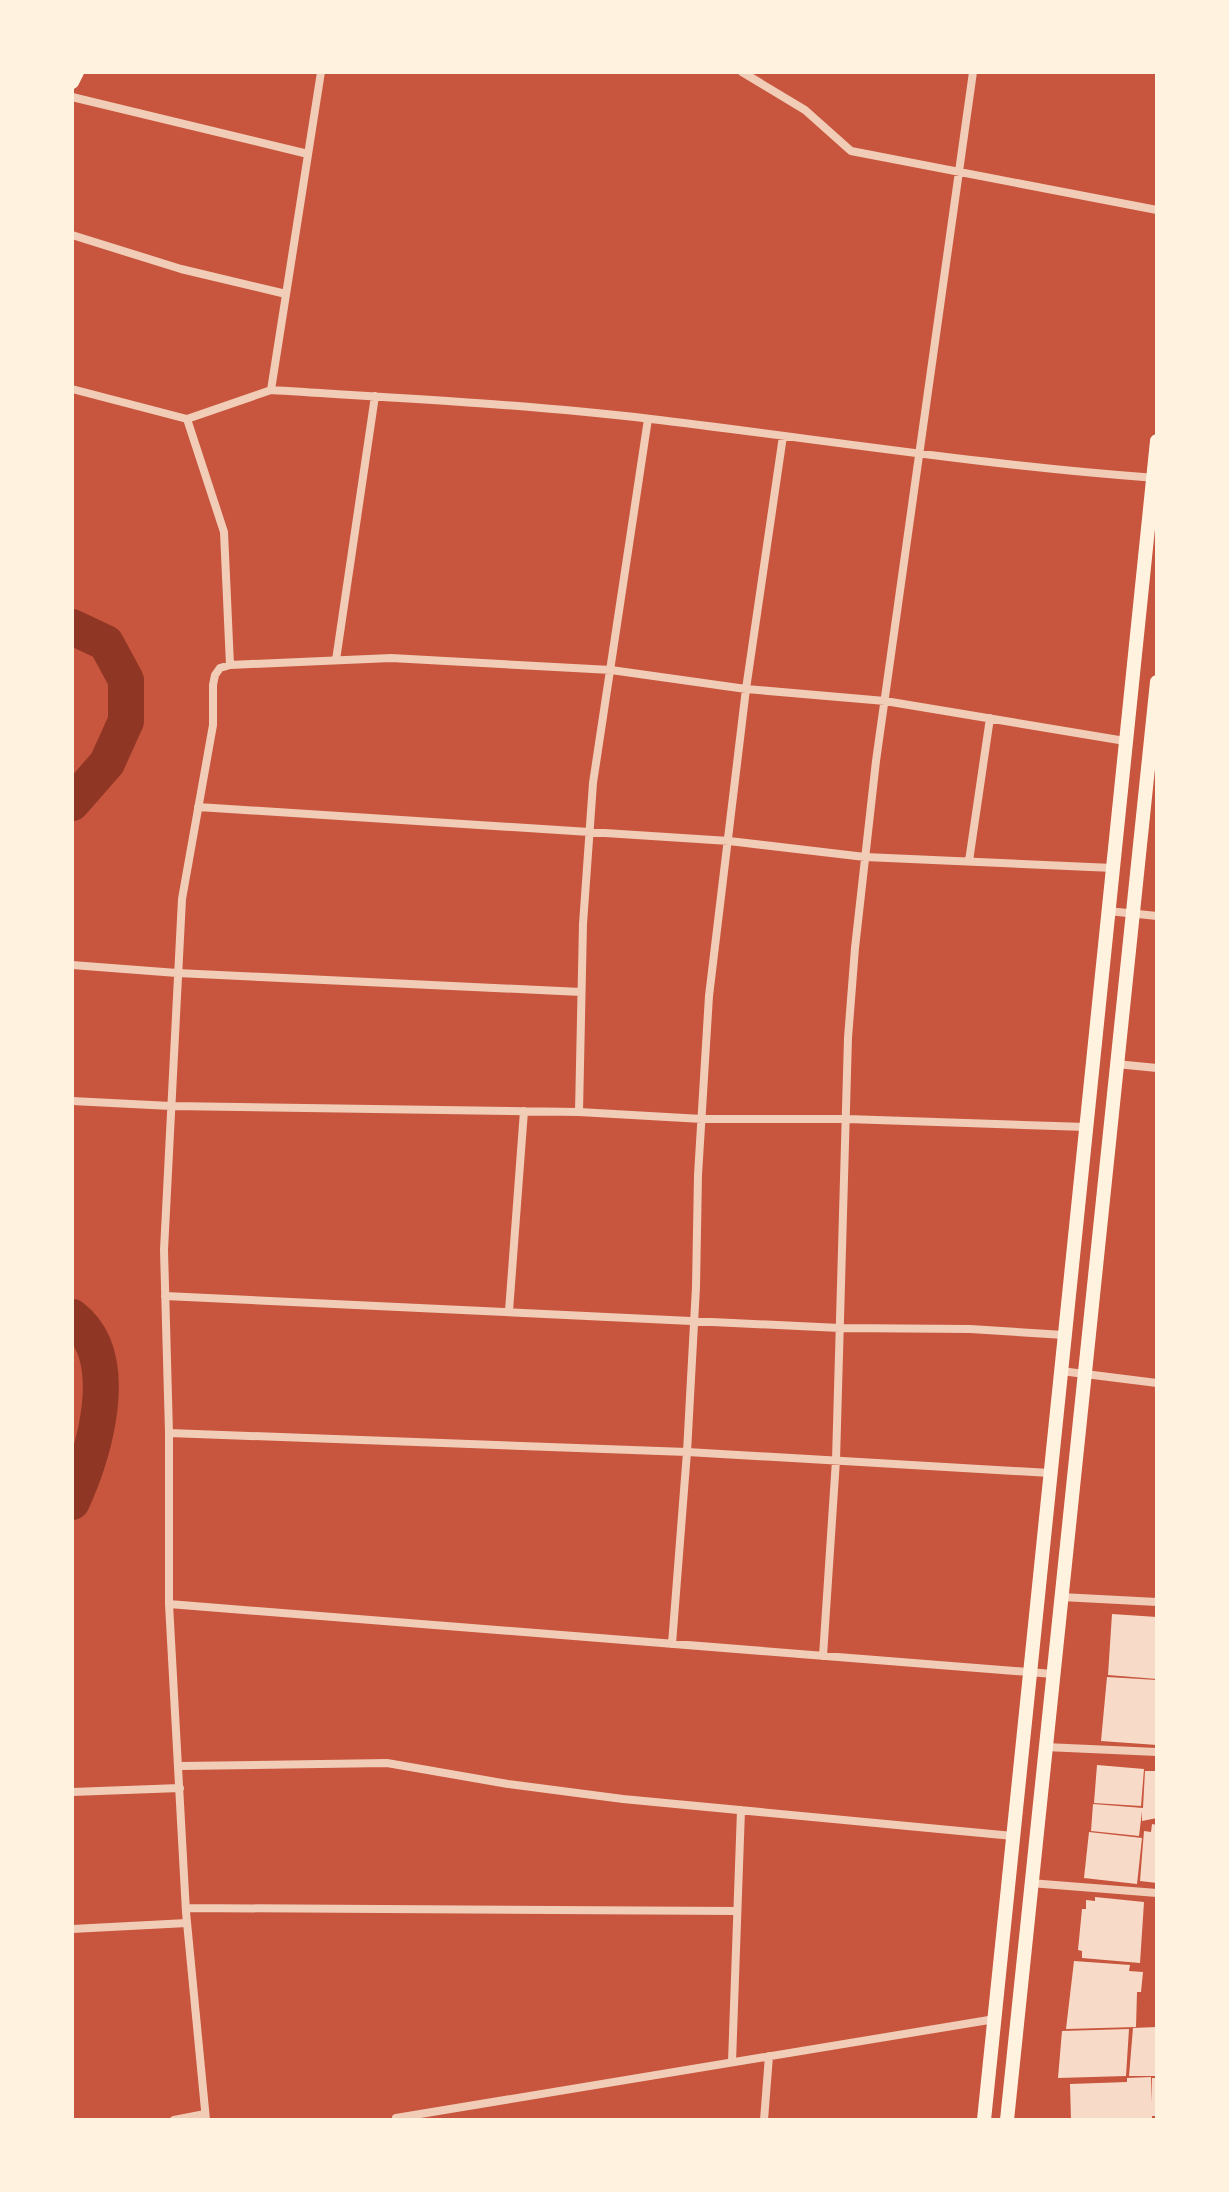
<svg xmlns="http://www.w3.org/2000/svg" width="1229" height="2192" font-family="'Golos Text',sans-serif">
  <rect width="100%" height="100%" fill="#c8553d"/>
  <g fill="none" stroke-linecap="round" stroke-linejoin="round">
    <path stroke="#8f3625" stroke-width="36" d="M72,627L106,643L126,680V721L107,763L72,803
      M72,1317C124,1357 94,1453 72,1502"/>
  </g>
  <path fill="#f7dbc8" d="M1112,1614L1157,1617V1679L1108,1675Z
    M1107,1677L1157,1680V1745L1101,1741Z
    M1097,1765L1144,1769L1141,1806L1094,1803Z
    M1145,1771H1157V1818L1142,1821V1811L1139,1836L1091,1831L1093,1804L1143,1808Z
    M1152,1824L1157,1825V1883L1140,1881L1144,1831L1151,1832Z
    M1089,1832L1142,1838L1137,1884L1084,1878Z
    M1095,1897L1144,1902L1140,1963L1082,1958V1951L1078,1950L1082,1909H1086V1900L1095,1901Z
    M1074,1961L1130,1965L1129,1971L1143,1972L1141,1992H1137L1136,2027L1066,2029Z
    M1157,2027V2076H1129L1133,2028Z
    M1129,2029L1126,2076L1058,2078L1062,2031Z
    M1151,2077L1152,2103V2078H1157V2116H1152V2120H1071L1070,2084L1127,2082V2078Z"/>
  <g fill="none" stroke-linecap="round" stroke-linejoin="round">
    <path stroke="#f1ccb7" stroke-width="8" d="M742,72L805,110L851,151L1157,210
      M72,97L308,154
      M72,235L181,269L286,294
      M72,389L187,419
      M271,390C397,398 525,404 651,419C819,439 987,466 1156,478
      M336,660L375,396
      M230,665L224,532L187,419L271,390L321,72
      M198,807L729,841L865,857L1113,868
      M969,861L990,718
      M1108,911L1157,916
      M72,965L177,973L581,992
      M1116,1064L1157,1068
      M72,1101L171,1106L579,1112L702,1119H847L1086,1127
      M579,1112L583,924L593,783L648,419
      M165,1296L840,1328L970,1329L1064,1335
      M509,1311L524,1111
      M1061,1371L1157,1383
      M169,1433L687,1452L1050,1473
      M1061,1597L1157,1602
      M169,1604L1053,1674
      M672,1644L687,1452L696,1287L698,1175L709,996L746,689L783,436
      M823,1656L836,1460L848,1038L855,948L876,761L973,72
      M1045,1747L1157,1752
      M179,1766L387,1763L508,1784L623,1799L1013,1836
      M72,1792L180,1788
      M1030,1883L1157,1893
      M186,1908L737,1911
      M72,1929L187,1923
      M732,2062L741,1810
      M396,2118L995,2019
      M174,2120L205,2114
      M206,2120L186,1912L169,1604V1433L164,1250L182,899L213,725V685L215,675L220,668L230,665L391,658L611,670L746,689L885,701L1125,741
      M764,2120L769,2056"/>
    <path stroke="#fff3e0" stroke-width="14" d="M72,82L77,72
      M984,2120L1157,441
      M1007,2120L1157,682"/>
  </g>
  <rect width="1229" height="2192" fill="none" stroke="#fff3e0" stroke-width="148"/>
</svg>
